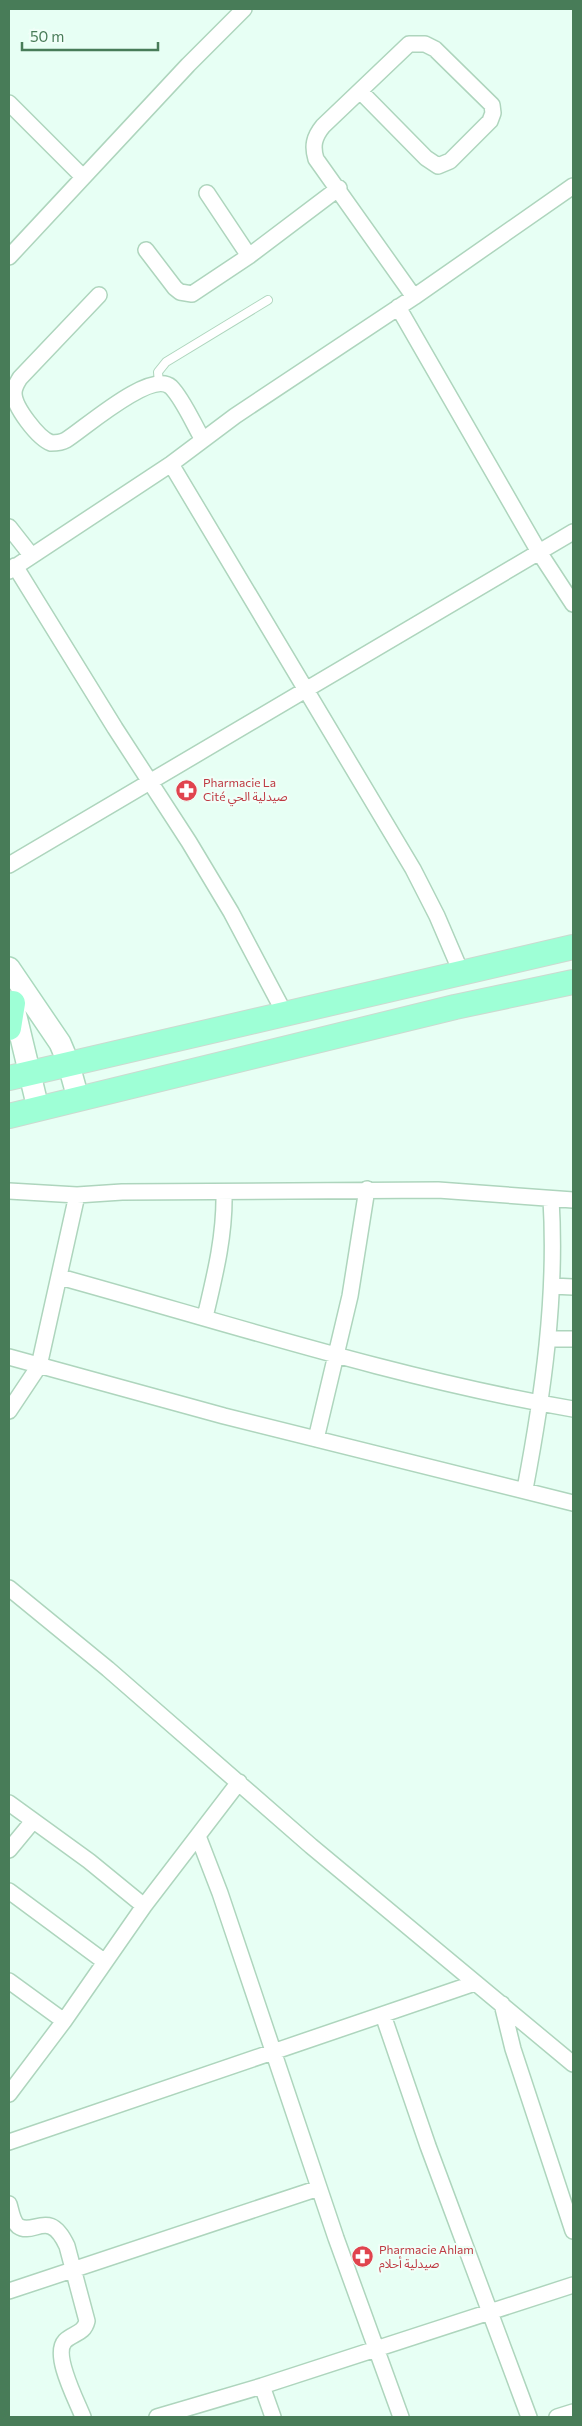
<svg xmlns="http://www.w3.org/2000/svg" width="582" height="2426" font-family="Commissioner,'Noto Sans Arabic',sans-serif">
  <rect width="100%" height="100%" fill="#e7fff4"/>
  <g fill="none" stroke-linecap="round" stroke-linejoin="round">
    <defs>
      <path id="lane" d="M159,383L158,372L166,362L268,300"/>
      <path id="street" d="M360,91L426,158L438,166L450,161L490,121L493,113L492,105L435,49L425,44H409L323,126C314,137 312,146 316,159L414,297
        M9,103L83,177
        M207,193L249,256
        M146,250L175,288L180,292L192,294L249,256L339,188
        M9,257L188,65L244,9
        M99,295L20,378C17,383 14,387 14,393C14,407 38,438 51,443C56,443 61,443 66,440C84,429 151,369 171,387C183,399 194,425 203,440
        M398,307L539,552L573,604
        M171,464L413,869L437,916L461,972
        M9,527L31,555
        M15,566L115,728L189,842L231,912L285,1014
        M9,571L171,464L235,416L414,297L573,186
        M9,865L573,532
        M9,1191L77,1195L122,1192L438,1190L573,1200
        M60,1277C230,1324 399,1379 573,1409
        M552,1286L573,1287
        M205,1317C215,1275 225,1235 224,1192
        M548,1339H573
        M9,1357L224,1416L573,1503
        M9,1411L39,1366L77,1195
        M316,1439L350,1296L367,1189
        M525,1489C543,1394 557,1297 551,1199
        M9,1588L108,1669L311,1846L573,2064
        M9,1803L89,1861L144,1906
        M198,1836L220,1893L336,2238L401,2417
        M9,1850L33,1821
        M9,1891L105,1962
        M9,1981L64,2021
        M502,2004L513,2049L573,2231
        M383,2015L428,2146L529,2417
        M9,2094L64,2021L144,1906L239,1782
        M9,2142L475,1983
        M9,2204C11,2210 12,2221 18,2226C34,2237 49,2207 67,2246L87,2321C84,2334 73,2333 65,2341C52,2355 77,2401 83,2417
        M9,2291L319,2188
        M262,2386L273,2417
        M157,2417L262,2386L573,2285
        M557,2417L573,2412"/>
      <path id="secondary" d="M9,968L60,1043L68,1062L78,1098
        M13,1004L38,1108"/>
      <path id="primary" d="M9,1028L13,1003
        M9,1078L573,947
        M9,1116L455,1007L573,982"/>
    </defs>
    <use href="#lane" stroke="#aed5bd" stroke-width="10"/>
    <use href="#street" stroke="#aed5bd" stroke-width="18"/>
    <use href="#secondary" stroke="#aad9bd" stroke-width="24"/>
    <use href="#primary" stroke="#ccdad0" stroke-width="26"/>
    <use href="#lane" stroke="#fff" stroke-width="8"/>
    <use href="#street" stroke="#fff" stroke-width="15"/>
    <use href="#secondary" stroke="#fff" stroke-width="21"/>
    <use href="#primary" stroke="#9effd6" stroke-width="24"/>
  </g>
  <defs>
    <symbol id="pharmacy-disc" viewBox="-11 -11 22 22"><circle r="9.5" fill="#e0444e" stroke="#f0fff8"/><path d="M-2-6h4v4h4v4h-4v4h-4v-4h-4v-4h4Z" fill="#fff"/></symbol>
  </defs>
  <g fill-rule="evenodd">
    <use href="#pharmacy-disc" x="174" y="778" width="25" height="25"/>
    <use href="#pharmacy-disc" x="350" y="2244" width="25" height="25"/>
  </g>
  <g text-anchor="middle" stroke-width="4.5" stroke-linejoin="round" paint-order="stroke">
    <g font-size="12" fill="#be3a42" stroke="#f0fff8" text-anchor="start">
      <text x="203" y="787">Pharmacie La<tspan x="203" dy="14">Cité صيدلية الحي</tspan></text>
      <text x="379" y="2254">Pharmacie Ahlam<tspan x="379" dy="14">صيدلية أحلام</tspan></text>
    </g>
  </g>
  <rect width="582" height="2426" fill="none" stroke="#487c58" stroke-width="20"/>
  <path d="M22 42v8h136v-8" fill="none" stroke="#487c58" stroke-width="2.5"/>
  <text x="30" y="42" font-size="15" fill="#487c58" stroke="#f0fff8" stroke-width="4" paint-order="stroke">50 m</text>
</svg>
